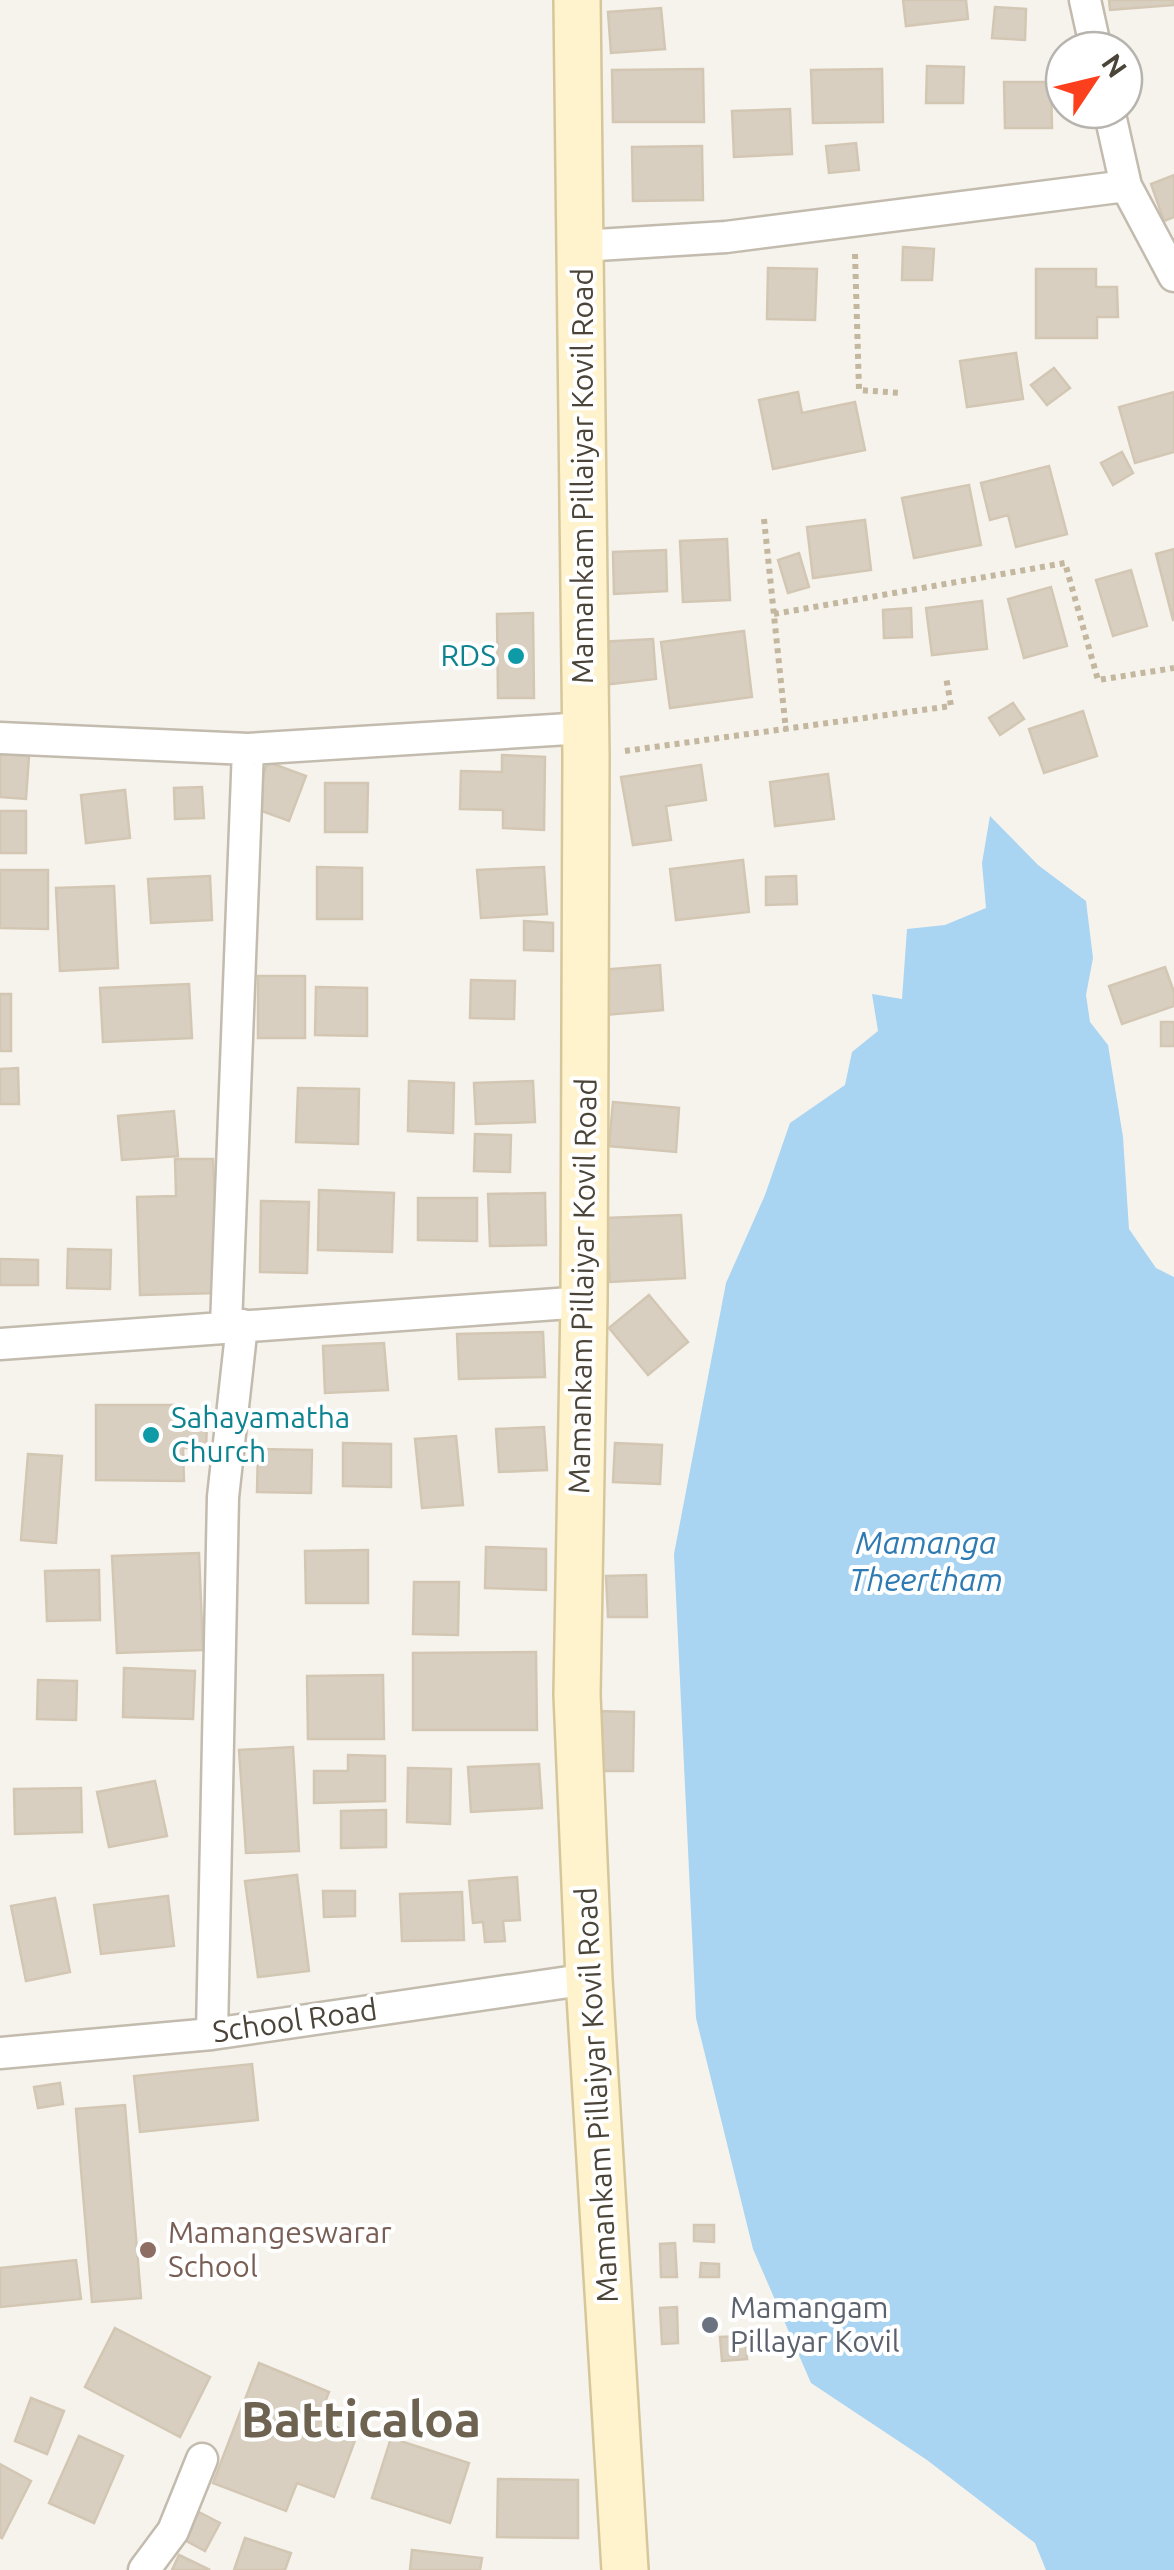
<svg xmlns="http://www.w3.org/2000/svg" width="1174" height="2570" font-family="Ubuntu,sans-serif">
  <rect width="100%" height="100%" fill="#f6f3ec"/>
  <path fill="#a9d4f2" d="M990,816L1038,865L1086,901L1093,958L1086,995L1090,1022L1108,1045L1123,1137L1129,1229L1156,1268L1174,1277V2570H1046L1035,2543L927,2460L811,2383L753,2249L696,2018L674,1554L726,1283L765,1195L790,1123L845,1085L852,1052L878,1031L872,994L902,999L907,929L945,925L986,908L982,863Z"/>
  <path fill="#d8cfc1" stroke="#d3c7b4" stroke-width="2.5" d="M903,0H966L968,19L906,26Z
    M1109,0H1174V5L1110,10Z
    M995,7L1026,9L1025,40L992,38Z
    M661,8L665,49L611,53L608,12Z
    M927,66L964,67L963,103H926Z
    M703,69L704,122H613L612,70Z
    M882,69L883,122L813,123L811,70Z
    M1004,82H1051L1052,128H1005Z
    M790,109L792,154L734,157L732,111Z
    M856,143L859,170L829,173L826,146Z
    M702,146L703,200L633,201L632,147Z
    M1174,175V217L1164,221L1151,184Z
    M903,247L934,249L932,280H902Z
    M768,268L817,269L815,320L767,319Z
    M1036,269H1096V287H1117L1118,317H1097V338H1036Z
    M1016,353L1023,399L967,407L960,361Z
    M1054,368L1070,388L1047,405L1031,385Z
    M798,392L802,413L855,402L865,450L773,469L759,400Z
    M1174,392V452L1135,463L1119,407Z
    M1122,452L1133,473L1113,485L1101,463Z
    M1049,466L1067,534L1016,547L1008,515L990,520L981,483Z
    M969,485L981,545L914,558L902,498Z
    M865,520L871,570L813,578L807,527Z
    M727,539L730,600L683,602L680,541Z
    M1174,549V620H1173L1156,554Z
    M666,550L667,591L614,594L613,552Z
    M799,553L809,587L788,593L778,560Z
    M1131,570L1147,626L1113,636L1096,580Z
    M1051,587L1067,646L1024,658L1008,599Z
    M982,601L987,649L932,655L926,608Z
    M911,608L912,637L884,638L883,610Z
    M533,613L534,698H498L497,614Z
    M744,631L752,697L670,708L661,642Z
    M653,639L656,679L602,685L598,642Z
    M1013,703L1024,719L1000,735L989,718Z
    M1083,711L1097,756L1044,773L1029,729Z
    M0,754L29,756L26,799L0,797Z
    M502,755L545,757L544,830L503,828V810L460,809L461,771L502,772Z
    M268,762L306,776L289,821L251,807Z
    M701,765L706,800L666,806L671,840L633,845L621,777Z
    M828,774L834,819L775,826L770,782Z
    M325,783H368L367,832H325Z
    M202,787L204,818L175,819L174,788Z
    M125,790L130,838L86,843L81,795Z
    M0,811H26V853H0Z
    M743,860L749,912L676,920L670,869Z
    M317,867L362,868V919H317Z
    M544,867L547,914L481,918L477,870Z
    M0,870H48V929L0,928Z
    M210,876L212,920L151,923L148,879Z
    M796,876L797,904L766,905V877Z
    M114,886L118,968L60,971L56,888Z
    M524,921L553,923V951L524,950Z
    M660,965L663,1010L605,1015L601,970Z
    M1165,967L1174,992V1006L1122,1024L1109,986Z
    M258,976H305V1038H258Z
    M471,980L515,981L514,1019L470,1018Z
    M189,984L192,1038L103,1042L100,988Z
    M316,987L367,988V1036L315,1035Z
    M0,994H11V1051H0Z
    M1161,1022H1174V1046H1161Z
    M18,1068L19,1104H0V1069Z
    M409,1081L454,1083L453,1133L408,1131Z
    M533,1081L535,1122L476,1124L474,1083Z
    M298,1088L359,1089L358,1144L296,1142Z
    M613,1102L679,1108L676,1152L609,1146Z
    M174,1111L178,1156L122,1160L118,1116Z
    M475,1134L511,1135L510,1172L474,1171Z
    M175,1159H213L218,1293L140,1295L137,1197L176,1196Z
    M319,1190L394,1193L392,1252L318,1250Z
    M545,1193L546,1245L490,1246L488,1194Z
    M418,1198H477V1241L418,1240Z
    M261,1201L309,1202L307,1273L260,1272Z
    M681,1215L685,1278L610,1282L606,1218Z
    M68,1249L111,1250L110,1289L67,1288Z
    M0,1259L38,1260V1285H0Z
    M649,1295L688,1342L648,1375L609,1328Z
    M543,1332L545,1377L459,1379L457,1334Z
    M384,1343L388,1390L325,1393L323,1346Z
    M96,1405H183V1423H207L206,1448H183L184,1481L96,1480Z
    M544,1427L547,1470L499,1472L496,1429Z
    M456,1436L463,1505L422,1508L415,1439Z
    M343,1443L391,1444V1487L343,1486Z
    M615,1443L662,1445L660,1484L613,1482Z
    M258,1449L312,1450L311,1493L257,1492Z
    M28,1454L62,1456L56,1543L21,1540Z
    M486,1547L546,1549V1590L485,1588Z
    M368,1550V1603H306L305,1551Z
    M199,1553L203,1650L117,1653L112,1556Z
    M99,1570L100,1620L47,1621L45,1571Z
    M646,1575L647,1617H608L606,1576Z
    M414,1582H459L458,1635L413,1634Z
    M536,1652L537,1730H413V1653Z
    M124,1668L195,1671L193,1719L123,1717Z
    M383,1675L384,1739H308L307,1676Z
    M38,1680L77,1681L76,1720L37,1719Z
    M596,1711L634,1712L633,1771H595Z
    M293,1747L299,1851L246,1853L239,1750Z
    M348,1755L385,1756V1801L314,1803V1771H348Z
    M539,1764L542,1808L471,1812L468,1767Z
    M408,1768L451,1769L450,1824L407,1822Z
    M155,1781L167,1836L109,1847L97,1792Z
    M81,1788L82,1832L15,1834L14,1789Z
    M386,1810V1847L341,1848V1811Z
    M297,1875L309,1971L258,1977L245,1881Z
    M517,1877L520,1920L503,1921L505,1941L485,1942L483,1922L473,1923L469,1881Z
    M323,1891H355V1916L324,1917Z
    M462,1892L464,1940L402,1941L400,1894Z
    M168,1896L174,1946L101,1954L94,1905Z
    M55,1898L70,1972L26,1981L11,1906Z
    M252,2064L258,2120L140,2132L134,2076Z
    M60,2083L63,2104L38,2108L34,2087Z
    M125,2105L141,2298L92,2302L76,2109Z
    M694,2225H714V2242L694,2241Z
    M675,2243L677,2277H661L660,2244Z
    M76,2260L81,2299L0,2307V2268Z
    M701,2263L719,2264V2277H700Z
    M677,2307L678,2343L662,2344L660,2308Z
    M115,2328L210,2377L180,2437L85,2387Z
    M745,2336L747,2359L722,2361L720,2337Z
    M259,2363L329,2392L318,2420L357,2435L334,2497L297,2483L286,2511L213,2483Z
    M31,2398L64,2411L47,2454L15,2441Z
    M79,2436L123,2456L94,2523L49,2503Z
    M391,2438L469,2463L450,2523L372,2498Z
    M0,2464L31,2481L2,2538L0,2537Z
    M498,2479L578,2480V2538L497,2537Z
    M193,2509L220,2523L205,2551L179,2537Z
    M245,2538L291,2553L285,2570H234Z
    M412,2550L482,2558L480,2570H410Z
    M179,2555L210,2570H172Z"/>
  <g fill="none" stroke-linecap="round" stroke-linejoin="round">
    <defs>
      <path id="street" d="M1085,0L1096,50
        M1109,110L1126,186L1174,276
        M581,246L726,237L1126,186
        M0,738L248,749L585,728
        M226,1326L248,749
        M0,1344L584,1302
        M212,2034L223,1497L242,1325
        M0,2053L212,2034L589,1979
        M144,2570L173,2531L202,2459"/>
      <path id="secondary" d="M577,0L586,756L584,1302L577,1695L589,1979L625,2570"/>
    </defs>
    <use href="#street" stroke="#c2bbae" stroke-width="35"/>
    <use href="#secondary" stroke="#d6c79b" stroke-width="50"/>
    <path stroke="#c4b79f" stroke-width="6" stroke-dasharray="5 5" stroke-linecap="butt" d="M855,254L859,390L901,393
      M764,519L786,731
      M774,614L1065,563L1098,680L1174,668
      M625,751L951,706L946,677"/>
    <use href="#street" stroke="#fff" stroke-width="30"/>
    <use href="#secondary" stroke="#fff3cd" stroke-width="45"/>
  </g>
  <g fill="#0f9aa8" stroke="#fff" stroke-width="4">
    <circle cx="516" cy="656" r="10"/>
    <circle cx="151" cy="1435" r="10"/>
  </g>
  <circle fill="#8d6e63" stroke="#fff" stroke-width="4" cx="148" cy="2250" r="10"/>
  <circle fill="#6b7280" stroke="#fff" stroke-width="4" cx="710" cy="2325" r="10"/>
  <g text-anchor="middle" stroke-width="8" stroke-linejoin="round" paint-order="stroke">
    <g font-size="30" fill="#4b4439" stroke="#fff">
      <text transform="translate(583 476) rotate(-90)" y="10">Mamankam Pillaiyar Kovil Road</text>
      <text transform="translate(583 1286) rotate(-89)" y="10">Mamankam Pillaiyar Kovil Road</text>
      <text transform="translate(295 2021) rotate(-8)" y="10">School Road</text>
      <text transform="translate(597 2095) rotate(-93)" y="10">Mamankam Pillaiyar Kovil Road</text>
    </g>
    <g font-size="30" fill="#0d838f" stroke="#fff" text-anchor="end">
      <text x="496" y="666">RDS</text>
      <text x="171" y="1428" text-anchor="start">Sahayamatha<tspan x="171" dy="34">Church</tspan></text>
    </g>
    <g font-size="30" fill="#785e54" stroke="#fff" text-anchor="start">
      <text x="168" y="2243">Mamangeswarar<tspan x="168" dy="34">School</tspan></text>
    </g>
    <g font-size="30" fill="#5b616d" stroke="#fff" text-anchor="start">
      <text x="730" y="2318">Mamangam<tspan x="730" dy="34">Pillayar Kovil</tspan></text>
    </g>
    <g font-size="32" font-style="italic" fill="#2e7ab2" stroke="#fff">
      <text x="926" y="1554">Mamanga<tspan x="926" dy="37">Theertham</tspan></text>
    </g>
    <g font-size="50" font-weight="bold" fill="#6e6250" stroke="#fff">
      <text x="361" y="2437">Batticaloa</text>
    </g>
  </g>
  <g transform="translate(1094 80) rotate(55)"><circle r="48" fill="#ffffff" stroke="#b7b4b0" stroke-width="2.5"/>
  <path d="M0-8L18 38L0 25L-18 38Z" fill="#fc3f1d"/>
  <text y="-15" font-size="28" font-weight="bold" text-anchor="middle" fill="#4b4439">N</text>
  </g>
</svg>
